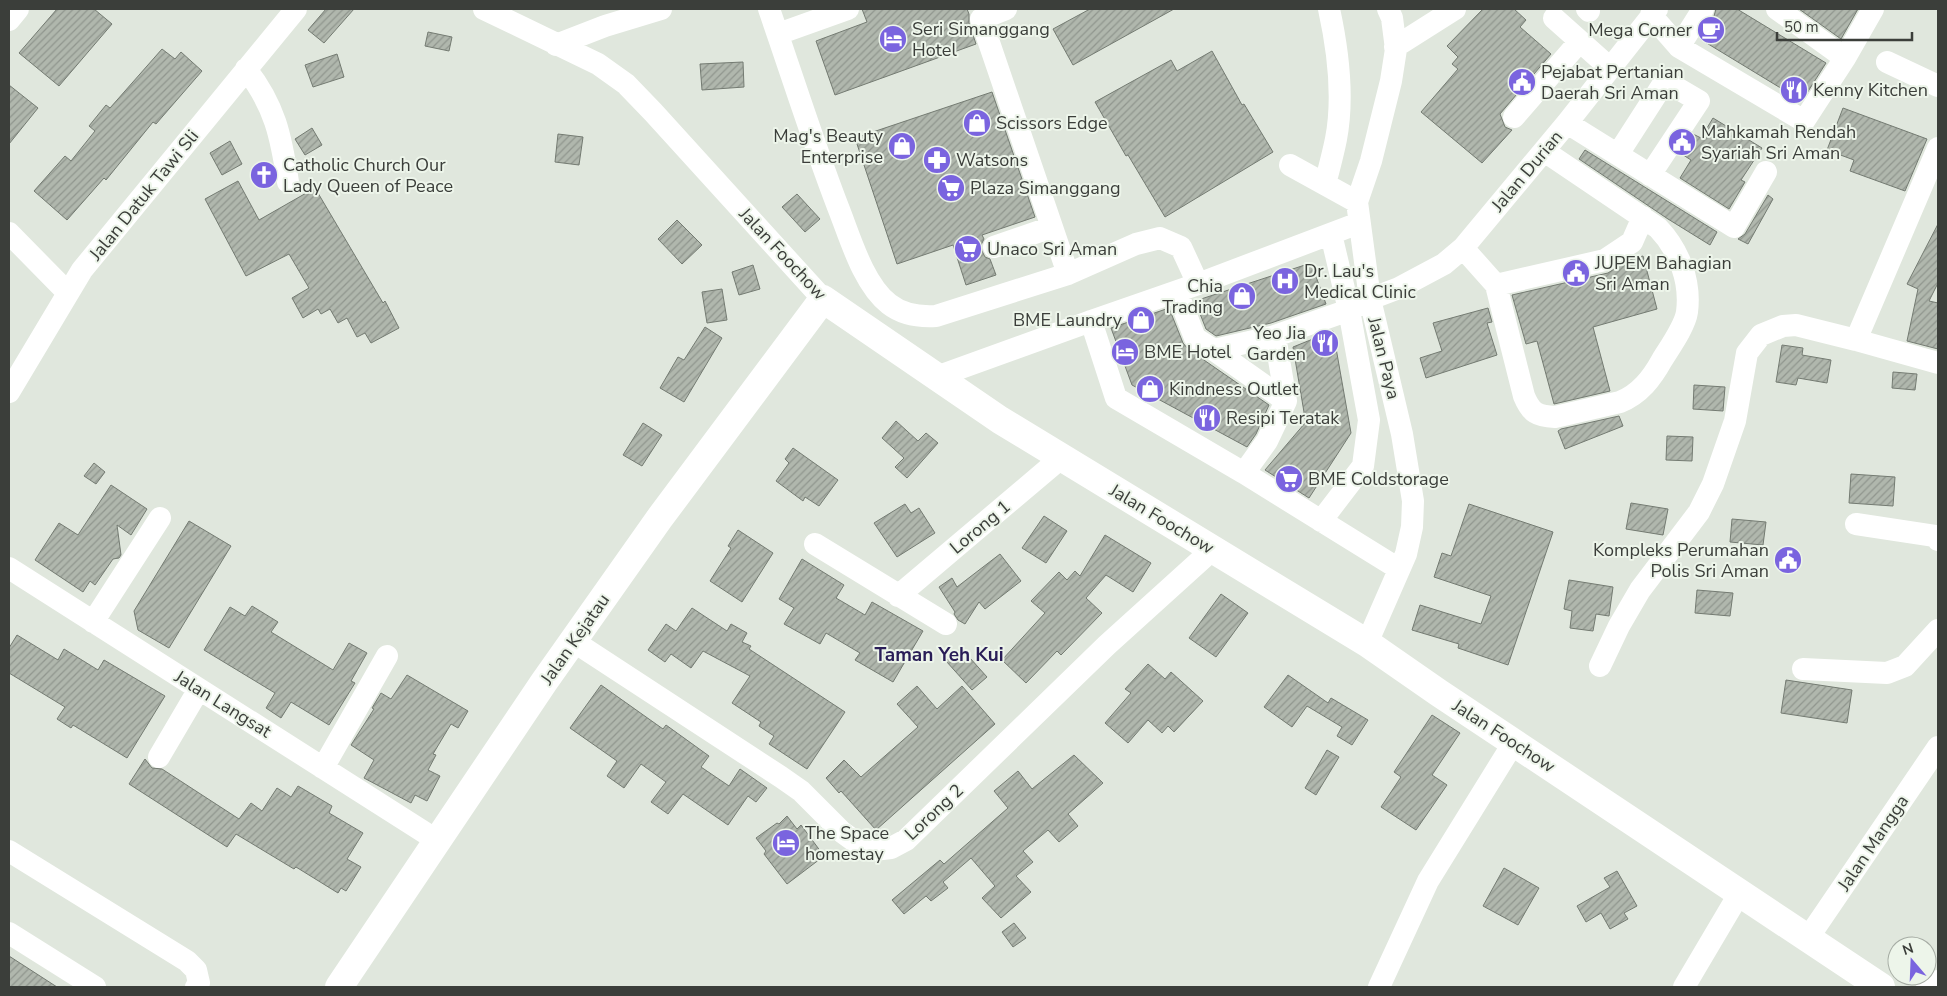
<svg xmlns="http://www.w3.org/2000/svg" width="1947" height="996" font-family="'Nunito Sans',sans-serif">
  <defs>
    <pattern id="building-hatch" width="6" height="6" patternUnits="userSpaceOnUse" patternTransform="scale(1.25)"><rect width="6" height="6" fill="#b0b7ad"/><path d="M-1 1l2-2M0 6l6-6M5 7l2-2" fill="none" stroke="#90968e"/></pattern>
  </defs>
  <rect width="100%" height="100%" fill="#e0e7dd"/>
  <path fill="url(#building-hatch)" stroke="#747b72" d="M57,9H94L112,24L59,86L19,53Z
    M326,9H354L324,43L308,30Z
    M862,9H967L969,14V23L976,44L835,95L816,41L867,22Z
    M1090,9H1174L1073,65L1053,29Z
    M1483,9H1514L1526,20L1520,27L1551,54L1500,114L1505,127L1512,130L1482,163L1421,112L1458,69L1452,64L1458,57L1447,46Z
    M1716,9H1737L1826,63L1802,101L1700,39L1714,16Z
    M1799,9H1858L1841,39Z
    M428,32L452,37L449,51L425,46Z
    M162,49L175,59L181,52L202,71L156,124L153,122L106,180L104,178L67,220L34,191L65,156L71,161L95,131L89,126L106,105L110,108Z
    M1212,51L1242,105L1244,104L1273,152L1165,217L1128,155L1126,156L1095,102L1171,60L1177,71Z
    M337,54L344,77L313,87L305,65Z
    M743,62L744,87L702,90L700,64Z
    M9,85L38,108L9,144Z
    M992,92L1035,217L982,235L984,239L981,245L982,251L985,257L990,259L996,275L966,285L953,245L897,264L855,138Z
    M1843,108L1927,139L1905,191L1850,171L1854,160L1827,150Z
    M1713,118L1762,148L1741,180L1745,182L1729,209L1680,178L1691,160L1680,153L1693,134L1701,138Z
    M312,128L322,145L305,155L295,139Z
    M558,134L583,137L579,165L555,162Z
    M230,141L242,164L222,175L210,153Z
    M1585,150L1717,232L1710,245L1668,219L1579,159Z
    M238,181L259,220L315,188L383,303L385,301L399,328L371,343L365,333L357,337L347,318L338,323L330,309L321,314L318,309L303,318L292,298L309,288L289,254L246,276L205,199Z
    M797,194L820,219L805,232L782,207Z
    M1768,195L1773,199L1748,244L1738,239L1745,234Z
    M677,220L702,245L682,264L658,239Z
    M1938,224V283L1929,301L1938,303V349L1907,341L1918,289L1907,284Z
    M1643,256L1657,309L1593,327L1610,391L1554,404L1537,341L1526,344L1512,295L1608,273L1628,260Z
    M1311,263L1326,304L1271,323L1216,336L1206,329L1195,301Z
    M753,265L760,289L739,295L732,272Z
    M722,289L727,320L707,323L702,292Z
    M1169,308L1183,343L1188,349L1269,405L1256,434L1247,447L1132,385L1111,328Z
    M1488,308L1492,322L1487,323L1497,355L1426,378L1420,358L1442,351L1433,323Z
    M705,327L722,338L684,402L660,388L678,357L684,360Z
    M1333,331L1351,433L1309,498L1265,470L1305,423L1306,424L1293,347Z
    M1782,345L1803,348L1802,355L1831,360L1827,383L1798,378L1796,385L1776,382Z
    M1893,372L1917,374L1915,390L1892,388Z
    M1694,385L1725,387L1723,411L1693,409Z
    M1619,416L1623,426L1565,449L1558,431L1561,429Z
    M896,421L918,441L926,433L938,443L907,478L895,467L904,458L882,438Z
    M643,423L662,435L642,466L623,455Z
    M1667,436L1693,437L1692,461L1666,460Z
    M793,448L838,480L819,506L805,497L803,501L776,481L789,463L785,459Z
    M94,463L105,472L96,484L84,476Z
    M1851,474L1895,477L1893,506L1849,503Z
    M111,485L147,509L131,535L117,525L121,555L119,558L113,559L95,585L90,581L83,592L35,560L59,523L78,535Z
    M1631,503L1668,509L1663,535L1626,529Z
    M905,504L911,513L919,508L935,533L897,557L874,523Z
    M1469,504L1553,532L1508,665L1458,648L1459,644L1412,630L1420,605L1481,624L1491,596L1434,577L1442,553L1451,556Z
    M1044,516L1067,531L1046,563L1022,548Z
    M1732,519L1766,522L1763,545L1730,542Z
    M189,521L231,546L169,648L138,630L134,611Z
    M738,530L773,553L742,602L710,581L731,548L728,546Z
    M1105,535L1151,563L1133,592L1106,575L1086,598L1102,613L1061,655L1057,651L1026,683L1002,660L1045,613L1031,601L1059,572L1067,580L1075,571L1080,576Z
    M1000,554L1021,581L985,609L979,602L965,624L958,620L954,614L955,612L939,587L952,578L957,587Z
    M802,559L844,585L836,598L865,615L872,602L923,631L893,682L855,660L860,653L826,633L820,644L784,624L794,608L779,599Z
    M1569,580L1613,587L1609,616L1596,614L1593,631L1570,628L1572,611L1564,609Z
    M1697,590L1733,593L1730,616L1695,613Z
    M1221,594L1248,613L1216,657L1189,638Z
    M252,606L278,622L271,632L333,670L349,643L367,653L351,681L355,683L329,725L291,702L281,718L266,708L275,693L204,650L230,607L245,616Z
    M692,608L727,631L731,624L747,633L742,642L751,646L749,649L845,712L807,769L769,744L774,736L759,726L761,722L732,703L750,676L703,651L691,668L671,654L665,662L648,650L666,624L676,631Z
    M17,635L58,660L64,649L98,670L104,660L165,696L127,758L73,725L71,728L57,719L65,707L9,673V648Z
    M961,648L987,677L972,690L946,661Z
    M1148,664L1165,679L1171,672L1203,701L1174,732L1168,726L1162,733L1148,720L1128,743L1105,723L1131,693L1125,689Z
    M407,675L468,711L458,728L451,724L433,754L436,755L428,770L440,776L427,801L415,795L411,803L364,778L374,760L351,745L374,709L372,708L381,693L391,699Z
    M1288,675L1328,703L1331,698L1368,720L1352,745L1337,736L1342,727L1307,706L1292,727L1264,707Z
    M1786,680L1852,690L1847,723L1781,713Z
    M601,685L663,729L666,725L709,756L701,767L729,786L740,769L767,788L756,802L748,796L728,825L683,794L668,814L651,802L666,782L641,764L624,788L607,776L617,761L570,728Z
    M917,686L937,709L962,686L995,724L876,830L841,791L839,793L826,778L844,760L861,777L918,727L897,704Z
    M1432,715L1460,733L1432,775L1447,785L1416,830L1381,807L1401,777L1394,772Z
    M1327,750L1339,757L1316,795L1305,788Z
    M1074,755L1103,783L1068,814L1078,826L1059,842L1048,830L1023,851L1033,862L1016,876L1031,892L1001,918L982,898L995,886L971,858L943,882L948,888L931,901L926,896L904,914L892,900L940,860L944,864L1008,808L994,791L1018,771L1032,789Z
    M145,759L152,768L162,769L239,819L251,803L262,811L277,788L291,797L298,786L332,806L329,813L363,833L347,859L361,867L346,891L341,888L338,893L296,867L294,869L236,834L227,847L129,784Z
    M787,816L797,829L801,825L824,856L787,884L764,854L766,851L756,838L777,823L779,824Z
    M1504,868L1539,888L1518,925L1483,906Z
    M1617,871L1637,906L1624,913L1628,919L1610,929L1601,913L1586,922L1577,906L1610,887L1604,878Z
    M1014,923L1026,938L1013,947L1002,932Z
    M9,956L57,987H9Z"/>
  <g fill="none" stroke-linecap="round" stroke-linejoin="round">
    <path stroke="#fff" stroke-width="22" d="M484,9L598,64L626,84L653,112L823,299
      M769,9C792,75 813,142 838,207C850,237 863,284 889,304C903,315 920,317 936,316L1068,274L1136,244L1160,238L1181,247L1198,284
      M1006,9L981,19L1068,274
      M1587,9L1589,11
      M1703,9L1679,47L1804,121L1845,58L1873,9
      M1777,9L1845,58
      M1651,15L1679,47
      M1554,18L1610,68
      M9,20L18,9
      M778,34L848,9
      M556,45L605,26L661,9
      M1395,47L1455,9
      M1887,62L1938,86
      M246,69C275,106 281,136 288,182
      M1514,117L1580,41
      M1567,123L1734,227L1766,172
      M1618,154L1665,81L1699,101L1650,175
      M1290,165L1357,202
      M1325,184C1329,169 1333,154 1336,139C1344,97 1338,50 1329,9
      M9,233L68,293
      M994,247L1052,227
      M1463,248L1496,285L1524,396C1531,413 1537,416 1555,417L1620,402C1640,394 1652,378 1662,360C1670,347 1685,326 1687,312C1691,281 1679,250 1658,228L1544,151
      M1496,285L1605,260L1632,242L1643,217
      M1177,292L1195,338L1214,350L1275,336L1349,310L1370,299L1399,288L1444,264L1463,248L1567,123L1657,9
      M1091,321L1116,398L1244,473L1399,569
      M1856,340L1938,148
      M1214,350L1286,401
      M936,377L1091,321L1198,284L1359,223
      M9,392L82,270L296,9
      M1244,473L1267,441L1286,401L1275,336
      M1321,521L1363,466L1369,420L1349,310L1331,234
      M1856,524L1935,536L1938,540
      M815,544L946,624
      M9,568L438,841
      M898,596L1061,458
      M93,622L160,518
      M573,641L781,777L801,791L842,832L864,848L874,850L891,848L906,840L1107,645L1212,550
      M1367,643L1406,554L1412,527L1413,501L1402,434L1370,299L1357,202L1371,161L1391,81L1396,49L1392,18L1388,9
      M1600,666L1619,626L1640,590L1699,512L1713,484L1735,421L1747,353L1761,335L1783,326L1796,325L1856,340L1938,363
      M1803,669L1887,673L1905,666L1938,630
      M159,757L199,689
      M323,768L387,656
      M9,851L187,961L196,970L199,983L196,987
      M9,933L95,987
      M1808,938L1938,747
      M1379,987L1428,881L1514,742
      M1684,987L1739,894
      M1927,987L1938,981"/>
    <path stroke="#fff" stroke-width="28" d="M339,987L544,682L659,519L823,299L1000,420L1367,643L1439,693L1881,987"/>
  </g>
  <defs>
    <symbol id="cafe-disc" viewBox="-11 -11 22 22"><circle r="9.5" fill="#7a64df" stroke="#edf5ea"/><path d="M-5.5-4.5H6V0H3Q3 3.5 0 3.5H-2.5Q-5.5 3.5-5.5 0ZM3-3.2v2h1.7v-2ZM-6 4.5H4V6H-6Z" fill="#fff"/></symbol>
    <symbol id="hotel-disc" viewBox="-11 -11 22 22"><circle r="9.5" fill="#7a64df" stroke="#edf5ea"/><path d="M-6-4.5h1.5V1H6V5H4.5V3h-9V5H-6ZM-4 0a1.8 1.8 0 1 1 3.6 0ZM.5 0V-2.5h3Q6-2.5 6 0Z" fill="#fff"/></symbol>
    <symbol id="civic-disc" viewBox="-11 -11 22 22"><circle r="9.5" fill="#7a64df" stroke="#edf5ea"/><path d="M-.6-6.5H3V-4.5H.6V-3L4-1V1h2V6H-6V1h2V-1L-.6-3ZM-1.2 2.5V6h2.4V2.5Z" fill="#fff"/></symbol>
    <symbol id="restaurant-disc" viewBox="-11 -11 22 22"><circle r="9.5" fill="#7a64df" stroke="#edf5ea"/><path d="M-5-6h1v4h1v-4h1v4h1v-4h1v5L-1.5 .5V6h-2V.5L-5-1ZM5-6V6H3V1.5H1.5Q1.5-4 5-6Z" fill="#fff"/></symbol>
    <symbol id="shop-disc" viewBox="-11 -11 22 22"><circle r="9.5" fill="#7a64df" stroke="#edf5ea"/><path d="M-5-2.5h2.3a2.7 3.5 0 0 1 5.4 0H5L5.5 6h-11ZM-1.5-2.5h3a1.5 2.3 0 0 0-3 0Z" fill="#fff"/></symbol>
    <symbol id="pharmacy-disc" viewBox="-11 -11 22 22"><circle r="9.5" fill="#7a64df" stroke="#edf5ea"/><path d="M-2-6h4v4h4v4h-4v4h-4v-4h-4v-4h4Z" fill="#fff"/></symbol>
    <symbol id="church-disc" viewBox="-11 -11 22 22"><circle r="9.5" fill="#7a64df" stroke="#edf5ea"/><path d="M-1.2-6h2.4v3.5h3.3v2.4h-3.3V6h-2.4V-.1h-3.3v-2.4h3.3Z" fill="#fff"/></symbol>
    <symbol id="supermarket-disc" viewBox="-11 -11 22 22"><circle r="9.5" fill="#7a64df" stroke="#edf5ea"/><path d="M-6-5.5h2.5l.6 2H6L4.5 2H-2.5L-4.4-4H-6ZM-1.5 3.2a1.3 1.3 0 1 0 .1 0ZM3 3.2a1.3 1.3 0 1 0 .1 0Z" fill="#fff"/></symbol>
    <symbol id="hospital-disc" viewBox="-11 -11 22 22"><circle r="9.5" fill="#7a64df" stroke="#edf5ea"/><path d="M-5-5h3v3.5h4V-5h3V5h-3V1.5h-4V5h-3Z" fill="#fff"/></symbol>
  </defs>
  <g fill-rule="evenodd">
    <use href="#cafe-disc" x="1695" y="14" width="32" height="32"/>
    <use href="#hotel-disc" x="877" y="23" width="32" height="32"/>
    <use href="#civic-disc" x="1506" y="66" width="32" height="32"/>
    <use href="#restaurant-disc" x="1778" y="74" width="32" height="32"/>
    <use href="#shop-disc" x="961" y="107" width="32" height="32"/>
    <use href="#civic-disc" x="1666" y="126" width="32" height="32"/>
    <use href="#shop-disc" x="886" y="130" width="32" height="32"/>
    <use href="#pharmacy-disc" x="921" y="144" width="32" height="32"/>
    <use href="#church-disc" x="248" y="159" width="32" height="32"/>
    <use href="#supermarket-disc" x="935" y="172" width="32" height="32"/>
    <use href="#supermarket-disc" x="952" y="233" width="32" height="32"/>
    <use href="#civic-disc" x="1560" y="257" width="32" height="32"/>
    <use href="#hospital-disc" x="1269" y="265" width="32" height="32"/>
    <use href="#shop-disc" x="1226" y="280" width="32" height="32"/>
    <use href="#shop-disc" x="1125" y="304" width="32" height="32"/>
    <use href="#restaurant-disc" x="1309" y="327" width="32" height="32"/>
    <use href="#hotel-disc" x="1109" y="336" width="32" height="32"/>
    <use href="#shop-disc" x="1134" y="373" width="32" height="32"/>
    <use href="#restaurant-disc" x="1191" y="402" width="32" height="32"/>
    <use href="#supermarket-disc" x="1273" y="463" width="32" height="32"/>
    <use href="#civic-disc" x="1772" y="544" width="32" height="32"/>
    <use href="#hotel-disc" x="770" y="827" width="32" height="32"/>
  </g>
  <g text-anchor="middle" stroke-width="4" stroke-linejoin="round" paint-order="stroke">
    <g font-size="18" fill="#3b3e3a" stroke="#edf5ea" text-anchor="start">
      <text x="912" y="35">Seri Simanggang<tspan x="912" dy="21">Hotel</tspan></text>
      <text x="1692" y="36" text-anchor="end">Mega Corner</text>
      <text x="1541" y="78">Pejabat Pertanian<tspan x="1541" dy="21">Daerah Sri Aman</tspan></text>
      <text x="1813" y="96">Kenny Kitchen</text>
      <text x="996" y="129">Scissors Edge</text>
      <text x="1701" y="138">Mahkamah Rendah<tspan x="1701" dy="21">Syariah Sri Aman</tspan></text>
      <text x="883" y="142" text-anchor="end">Mag's Beauty<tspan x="883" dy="21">Enterprise</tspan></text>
      <text x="956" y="166">Watsons</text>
      <text x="283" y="171">Catholic Church Our<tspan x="283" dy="21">Lady Queen of Peace</tspan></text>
      <text x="970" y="194">Plaza Simanggang</text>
      <text x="987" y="255">Unaco Sri Aman</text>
      <text x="1595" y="269">JUPEM Bahagian<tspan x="1595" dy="21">Sri Aman</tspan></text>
      <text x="1304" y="277">Dr. Lau's<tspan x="1304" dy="21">Medical Clinic</tspan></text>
      <text x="1223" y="292" text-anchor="end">Chia<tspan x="1223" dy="21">Trading</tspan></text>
      <text x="1122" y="326" text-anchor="end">BME Laundry</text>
      <text x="1306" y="339" text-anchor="end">Yeo Jia<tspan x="1306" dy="21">Garden</tspan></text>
      <text x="1144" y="358">BME Hotel</text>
      <text x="1169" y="395">Kindness Outlet</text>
      <text x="1226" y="424">Resipi Teratak</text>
      <text x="1308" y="485">BME Coldstorage</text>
      <text x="1769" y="556" text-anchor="end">Kompleks Perumahan<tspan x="1769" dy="21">Polis Sri Aman</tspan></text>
      <text x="805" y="839">The Space<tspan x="805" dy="21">homestay</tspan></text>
    </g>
    <g font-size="18" fill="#3b3e3a" stroke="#edf5ea">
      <text transform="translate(1527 171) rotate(-50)" y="6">Jalan Durian</text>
      <text transform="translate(144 195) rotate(-51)" y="6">Jalan Datuk Tawi Sli</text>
      <text transform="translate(783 254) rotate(47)" y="6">Jalan Foochow</text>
      <text transform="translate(1384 358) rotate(76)" y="6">Jalan Paya</text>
      <text transform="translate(1162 519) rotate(31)" y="6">Jalan Foochow</text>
      <text transform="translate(980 527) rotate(-40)" y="6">Lorong 1</text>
      <text transform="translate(575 639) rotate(-55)" y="6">Jalan Kejatau</text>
      <text transform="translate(223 704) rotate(32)" y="6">Jalan Langsat</text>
      <text transform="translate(1504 736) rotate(33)" y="6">Jalan Foochow</text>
      <text transform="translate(934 812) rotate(-43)" y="6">Lorong 2</text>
      <text transform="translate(1873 843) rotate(-56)" y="6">Jalan Mangga</text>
    </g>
    <g font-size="19" font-weight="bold" fill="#291d57" stroke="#edf5ea">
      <text x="939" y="661">Taman Yeh Kui</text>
    </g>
  </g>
  <rect width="1947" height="996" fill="none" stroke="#3b3e3a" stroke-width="20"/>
  <g transform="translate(1912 961) rotate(341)"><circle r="24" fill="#edf5ea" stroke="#a6aca4"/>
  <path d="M0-4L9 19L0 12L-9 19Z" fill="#7a64df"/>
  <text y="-8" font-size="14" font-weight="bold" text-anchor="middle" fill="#3b3e3a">N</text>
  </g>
  <path d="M1777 32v8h135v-8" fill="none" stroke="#3b3e3a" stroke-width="2.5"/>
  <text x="1784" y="32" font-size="15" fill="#3b3e3a" stroke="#edf5ea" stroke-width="4" paint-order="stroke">50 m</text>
</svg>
